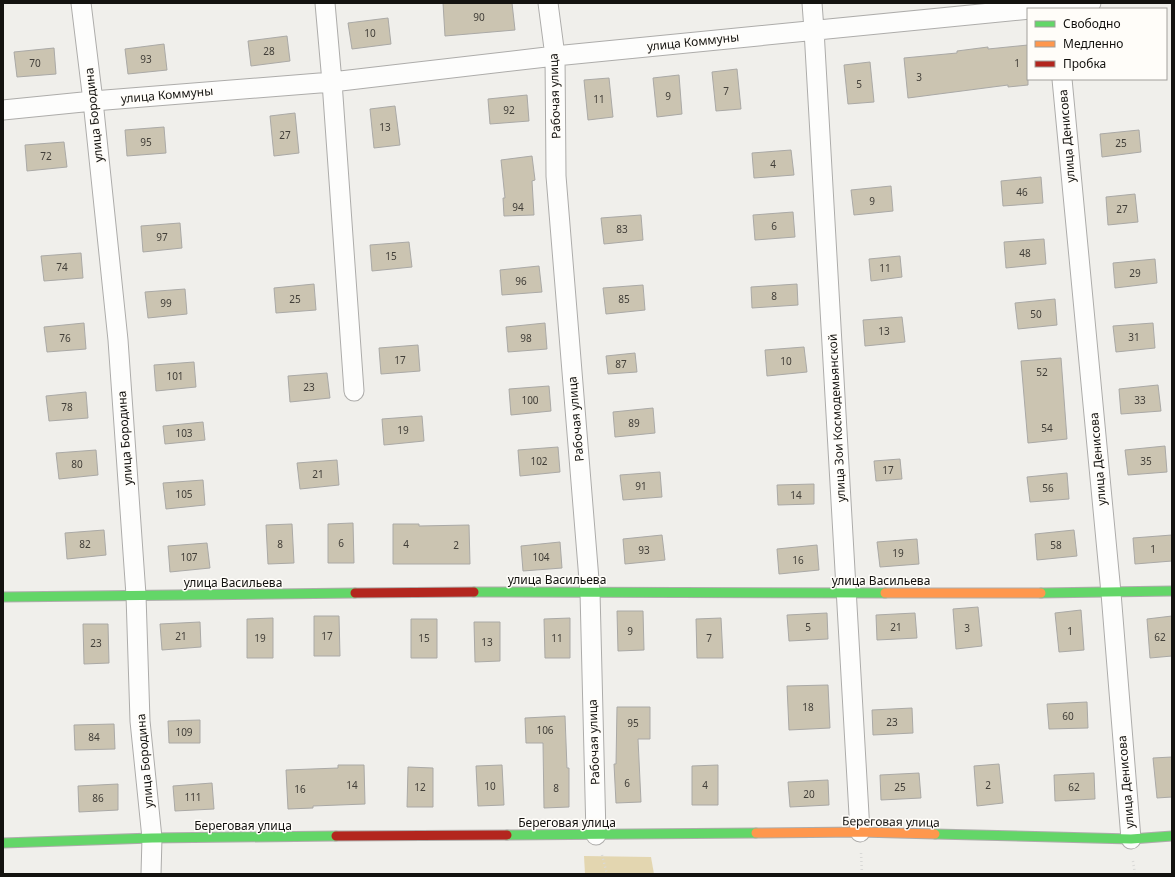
<svg xmlns="http://www.w3.org/2000/svg" width="1175" height="877" font-family="'Noto Sans',sans-serif">
  <rect width="100%" height="100%" fill="#f0efeb"/>
  <path fill="#e3d6b0" d="M584,856L651,857L654,874H585Z"/>
  <path fill="#cbc4b1" stroke="#aaa9a6" d="M443,3H512L515,30L445,36Z
    M388,18L391,44L352,49L348,23Z
    M287,36L290,61L251,66L248,41Z
    M164,44L167,70L128,74L125,49Z
    M1028,45V85L1008,87V85L908,98L904,58L957,53V51L988,47V49Z
    M54,48L56,74L17,77L14,52Z
    M870,62L874,102L848,104L844,65Z
    M737,69L741,109L716,111L712,72Z
    M679,75L682,114L657,117L653,78Z
    M609,78L613,117L588,120L584,80Z
    M527,95L529,121L490,124L488,99Z
    M395,106L400,145L374,148L370,109Z
    M295,113L299,153L274,156L270,116Z
    M164,127L166,153L127,156L125,130Z
    M1139,130L1141,152L1102,157L1100,134Z
    M64,142L67,167L27,171L25,145Z
    M791,150L794,175L754,178L752,153Z
    M532,156L535,180L532,181L534,215L504,216L503,198H505L501,160Z
    M1041,177L1043,203L1003,206L1001,181Z
    M891,186L893,211L854,215L851,190Z
    M1135,194L1138,222L1108,225L1106,197Z
    M793,212L795,237L755,240L753,215Z
    M641,215L643,240L604,244L601,218Z
    M180,223L182,248L143,252L141,226Z
    M1044,239L1046,264L1006,268L1004,242Z
    M409,242L412,267L372,271L370,245Z
    M81,253L83,278L44,281L41,256Z
    M900,256L902,277L871,281L869,259Z
    M1155,259L1157,283L1115,288L1113,263Z
    M539,266L542,292L502,295L500,270Z
    M314,284L316,310L276,313L274,288Z
    M797,284L798,305L752,308L751,287Z
    M643,285L645,310L606,314L603,288Z
    M185,289L187,314L148,318L145,292Z
    M1055,299L1057,325L1018,329L1015,303Z
    M902,317L905,342L865,346L863,320Z
    M84,323L86,349L47,352L44,327Z
    M545,323L547,349L508,352L506,327Z
    M1153,323L1155,348L1116,352L1113,326Z
    M418,345L420,371L381,374L379,348Z
    M804,347L807,372L767,376L765,350Z
    M635,353L637,372L608,374L606,356Z
    M1061,358L1067,439L1028,443L1021,361Z
    M194,362L196,387L156,391L154,365Z
    M327,373L330,398L290,402L288,376Z
    M1158,385L1161,411L1121,414L1119,389Z
    M549,386L551,411L511,415L509,389Z
    M86,392L88,418L49,421L46,396Z
    M653,408L655,433L615,437L613,412Z
    M422,416L424,441L384,445L382,419Z
    M203,422L205,440L165,444L163,426Z
    M1165,446L1167,472L1128,475L1125,450Z
    M558,447L560,472L520,476L518,450Z
    M96,450L98,475L59,479L56,453Z
    M900,459L902,479L876,481L874,461Z
    M337,460L339,485L300,489L297,463Z
    M660,472L662,497L623,500L620,475Z
    M1067,473L1069,499L1030,502L1027,477Z
    M203,480L205,505L166,509L163,483Z
    M814,484V504L778,505L777,485Z
    M353,523L354,563H328V524Z
    M292,524L294,563L268,564L266,525Z
    M393,524H419V526L469,525L470,564H393Z
    M104,530L106,555L67,559L65,533Z
    M1074,530L1077,556L1037,560L1035,534Z
    M662,535L665,560L625,564L623,539Z
    M1172,535V561L1135,564L1133,538Z
    M917,539L919,564L880,567L877,542Z
    M560,542L562,568L523,571L521,546Z
    M207,543L210,568L170,572L168,546Z
    M817,545L819,570L779,574L777,549Z
    M978,607L982,646L956,649L953,609Z
    M1081,610L1084,650L1059,652L1055,613Z
    M617,611H643L644,650L618,651Z
    M827,613L828,639L789,641L787,615Z
    M915,613L917,638L877,640L876,615Z
    M314,616H339L340,656H314Z
    M1172,616V656L1150,658L1147,619Z
    M273,618V658H247V619Z
    M570,618V658H545L544,619Z
    M721,618L723,658H697L696,619Z
    M411,619H437V658H411Z
    M200,622L201,647L162,650L160,624Z
    M474,622H500V661L475,662Z
    M83,624H108L109,663L84,664Z
    M828,685L830,728L789,730L787,686Z
    M1087,702L1088,728L1049,729L1047,704Z
    M617,707H650V739H638L641,802L616,803L614,764H616Z
    M912,708L913,733L873,735L872,710Z
    M565,716L567,768H569V807L544,808L543,743H526L525,718Z
    M200,720V743H169L168,721Z
    M114,724L115,749L75,750L74,725Z
    M1172,757V797L1157,798L1153,758Z
    M999,764L1003,803L977,806L974,766Z
    M338,765H364L365,804L313,806V808L288,809L286,770L338,768Z
    M502,765L504,805L478,806L476,766Z
    M718,765V805H692V766Z
    M408,767L433,768V807H407Z
    M919,773L921,798L881,800L880,775Z
    M1094,773L1095,799L1055,801L1054,775Z
    M828,780L829,805L790,807L788,782Z
    M212,783L214,809L175,811L173,786Z
    M118,784V810L79,812L78,786Z"/>
  <g fill="none" stroke-linecap="round" stroke-linejoin="round">
    <defs>
      <path id="street" d="M81,3L93,101L118,340L136,595L140,721L152,838L151,874
        M325,3L332,82L354,391
        M548,3L555,56L556,176L590,592L596,835
        M812,3L814,30L860,832
        M1062,79L1111,593L1131,839
        M3,110L93,101L332,82L555,56L1091,3"/>
      <path id="fast" d="M474,592L885,593
        M1041,593L1172,591
        M3,597L355,593
        M935,834L1131,839L1172,836
        M507,835L756,833
        M3,843L152,838L336,836"/>
      <path id="slow" d="M885,593H1041
        M756,833L860,832L935,834"/>
      <path id="jam" d="M355,593L474,592
        M336,836L507,835"/>
    </defs>
    <use href="#street" stroke="#adacaa" stroke-width="21"/>
    <use href="#fast" stroke="#adacaa" stroke-width="11"/>
    <use href="#slow" stroke="#adacaa" stroke-width="11"/>
    <use href="#jam" stroke="#adacaa" stroke-width="11"/>
    <path stroke="#d9d9d7" stroke-width="2.5" stroke-dasharray="1 3" stroke-linecap="butt" d="M861,853L862,874
      M602,855L607,874
      M1133,861L1135,874"/>
    <use href="#street" stroke="#fdfdfc" stroke-width="19"/>
    <use href="#fast" stroke="#63d668" stroke-width="9"/>
    <use href="#slow" stroke="#ff974d" stroke-width="9"/>
    <use href="#jam" stroke="#b3261e" stroke-width="9"/>
  </g>
  <g text-anchor="middle" stroke-width="3" stroke-linejoin="round" paint-order="stroke">
    <g font-size="10" fill="#413e38">
      <text x="479" y="21">90</text>
      <text x="370" y="37">10</text>
      <text x="269" y="55">28</text>
      <text x="146" y="63">93</text>
      <text x="35" y="67">70</text>
      <text x="1017" y="67">1</text>
      <text x="919" y="81">3</text>
      <text x="859" y="88">5</text>
      <text x="726" y="95">7</text>
      <text x="668" y="100">9</text>
      <text x="599" y="103">11</text>
      <text x="509" y="114">92</text>
      <text x="385" y="131">13</text>
      <text x="285" y="139">27</text>
      <text x="146" y="146">95</text>
      <text x="1121" y="147">25</text>
      <text x="46" y="160">72</text>
      <text x="773" y="168">4</text>
      <text x="1022" y="196">46</text>
      <text x="872" y="205">9</text>
      <text x="518" y="211">94</text>
      <text x="1122" y="213">27</text>
      <text x="774" y="230">6</text>
      <text x="622" y="233">83</text>
      <text x="162" y="241">97</text>
      <text x="1025" y="257">48</text>
      <text x="391" y="260">15</text>
      <text x="62" y="271">74</text>
      <text x="885" y="272">11</text>
      <text x="1135" y="277">29</text>
      <text x="521" y="285">96</text>
      <text x="774" y="300">8</text>
      <text x="295" y="303">25</text>
      <text x="624" y="303">85</text>
      <text x="166" y="307">99</text>
      <text x="1036" y="318">50</text>
      <text x="884" y="335">13</text>
      <text x="1134" y="341">31</text>
      <text x="65" y="342">76</text>
      <text x="526" y="342">98</text>
      <text x="400" y="364">17</text>
      <text x="786" y="365">10</text>
      <text x="621" y="368">87</text>
      <text x="1042" y="376">52</text>
      <text x="175" y="380">101</text>
      <text x="309" y="391">23</text>
      <text x="530" y="404">100</text>
      <text x="1140" y="404">33</text>
      <text x="67" y="411">78</text>
      <text x="634" y="427">89</text>
      <text x="1047" y="432">54</text>
      <text x="403" y="434">19</text>
      <text x="184" y="437">103</text>
      <text x="539" y="465">102</text>
      <text x="1146" y="465">35</text>
      <text x="77" y="468">80</text>
      <text x="888" y="474">17</text>
      <text x="318" y="478">21</text>
      <text x="641" y="490">91</text>
      <text x="1048" y="492">56</text>
      <text x="184" y="498">105</text>
      <text x="796" y="499">14</text>
      <text x="341" y="547">6</text>
      <text x="85" y="548">82</text>
      <text x="280" y="548">8</text>
      <text x="406" y="548">4</text>
      <text x="456" y="549">2</text>
      <text x="1056" y="549">58</text>
      <text x="1153" y="553">1</text>
      <text x="644" y="554">93</text>
      <text x="898" y="557">19</text>
      <text x="189" y="561">107</text>
      <text x="541" y="561">104</text>
      <text x="798" y="564">16</text>
      <text x="808" y="631">5</text>
      <text x="896" y="631">21</text>
      <text x="967" y="632">3</text>
      <text x="630" y="635">9</text>
      <text x="1070" y="635">1</text>
      <text x="181" y="640">21</text>
      <text x="327" y="640">17</text>
      <text x="1160" y="641">62</text>
      <text x="260" y="642">19</text>
      <text x="424" y="642">15</text>
      <text x="557" y="642">11</text>
      <text x="709" y="642">7</text>
      <text x="487" y="646">13</text>
      <text x="96" y="647">23</text>
      <text x="808" y="711">18</text>
      <text x="1068" y="720">60</text>
      <text x="892" y="726">23</text>
      <text x="633" y="727">95</text>
      <text x="545" y="734">106</text>
      <text x="184" y="736">109</text>
      <text x="94" y="741">84</text>
      <text x="627" y="787">6</text>
      <text x="352" y="789">14</text>
      <text x="705" y="789">4</text>
      <text x="988" y="789">2</text>
      <text x="490" y="790">10</text>
      <text x="420" y="791">12</text>
      <text x="900" y="791">25</text>
      <text x="1074" y="791">62</text>
      <text x="556" y="792">8</text>
      <text x="300" y="793">16</text>
      <text x="809" y="798">20</text>
      <text x="193" y="801">111</text>
      <text x="98" y="802">86</text>
    </g>
    <g font-size="12" fill="#13120f" stroke="#fffdf9">
      <text transform="translate(693 42) rotate(-6)" y="4">улица Коммуны</text>
      <text transform="translate(167 95) rotate(-5)" y="4">улица Коммуны</text>
      <text transform="translate(555 96) rotate(-92)" y="4">Рабочая улица</text>
      <text transform="translate(94 115) rotate(-96)" y="4">улица Бородина</text>
      <text transform="translate(1067 136) rotate(-95)" y="4">улица Денисова</text>
      <text transform="translate(837 418) rotate(-93)" y="4">улица Зои Космодемьянской</text>
      <text transform="translate(576 419) rotate(-95)" y="4">Рабочая улица</text>
      <text transform="translate(125 438) rotate(-94)" y="4">улица Бородина</text>
      <text transform="translate(1098 459) rotate(-95)" y="4">улица Денисова</text>
      <text x="557" y="584">улица Васильева</text>
      <text x="881" y="585">улица Васильева</text>
      <text x="233" y="587">улица Васильева</text>
      <text transform="translate(594 742) rotate(-92)" y="4">Рабочая улица</text>
      <text transform="translate(145 761) rotate(-95)" y="4">улица Бородина</text>
      <text transform="translate(1126 782) rotate(-95)" y="4">улица Денисова</text>
      <text transform="translate(891 822) rotate(1)" y="4">Береговая улица</text>
      <text x="567" y="827">Береговая улица</text>
      <text x="243" y="830">Береговая улица</text>
    </g>
  </g>
  <rect width="1175" height="877" fill="none" stroke="#13120f" stroke-width="8"/>
  <rect x="1027" y="8" width="140" height="72" fill="#fffdf9" stroke="#a19f9b"/>
  <rect x="1035" y="21" width="20" height="6" fill="#63d668" stroke="#a19f9b"/>
  <text x="1063" y="28" font-size="12" fill="#13120f">Свободно</text>
  <rect x="1035" y="41" width="20" height="6" fill="#ff974d" stroke="#a19f9b"/>
  <text x="1063" y="48" font-size="12" fill="#13120f">Медленно</text>
  <rect x="1035" y="61" width="20" height="6" fill="#b3261e" stroke="#a19f9b"/>
  <text x="1063" y="68" font-size="12" fill="#13120f">Пробка</text>
</svg>
